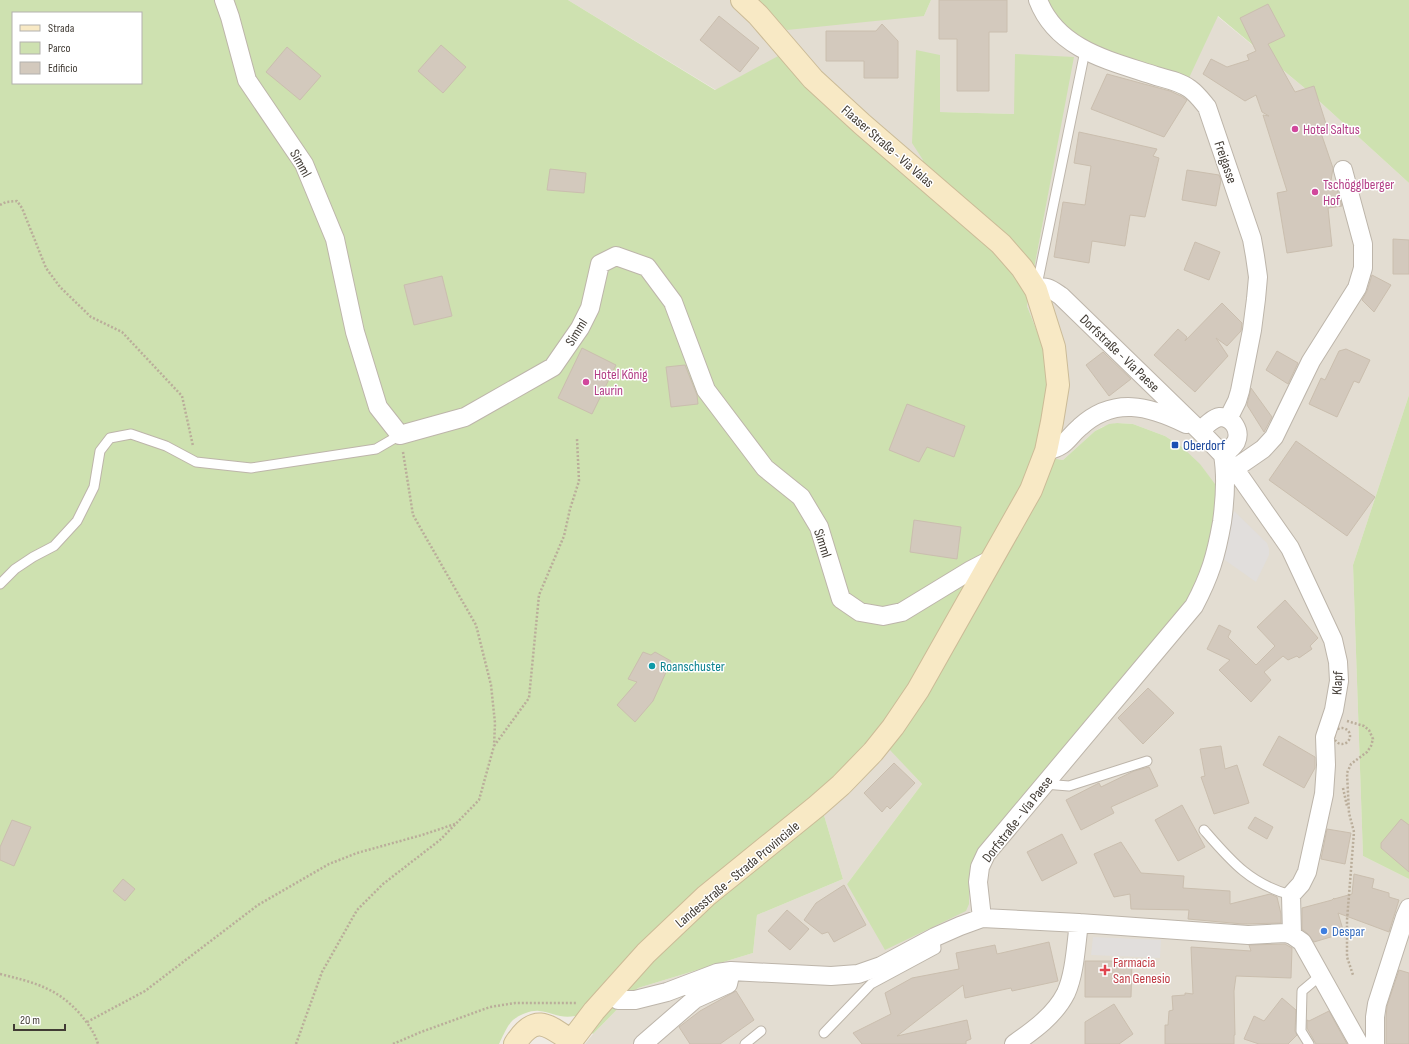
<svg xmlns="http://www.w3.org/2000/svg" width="1409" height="1044" font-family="'Sofia Sans Condensed',sans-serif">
  <rect width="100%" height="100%" fill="#f0ebe4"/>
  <path fill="#e3ddd2" d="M568,0H754L924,16L931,0H1046L1217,16L1307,90L1409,183V395L1353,565L1363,856L1409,879V1044H585L593,1034L638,988L753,953L757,915L843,879L823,812L889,748L922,784L847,884L969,904L970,870L1182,447L1165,436L1133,424L1117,423L1102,427L1095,431L1063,460L1038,456L1046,354L1027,306L1073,57L1014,114L940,112V55L923,160L904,177L781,55L716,90Z"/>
  <path fill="#cee1b0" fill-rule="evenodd" d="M0,0H568L715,90L780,55L904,176L923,160L912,143L916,50L940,55V112L1014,114L1015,54L1074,57L1027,306L1046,354L1049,397L1038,456L1063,460L1095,431L1109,424L1117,423L1133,424L1165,436L1182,447L1200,464L1215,484L1217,507L1207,559L1185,604L975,860L970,870L969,904L966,911L885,950L847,884L922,784L889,749L823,812L843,879L757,915L753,953L638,988L593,1034L575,1016C560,1019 552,1012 539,1011C531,1010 519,1015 513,1020C508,1024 502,1038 499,1044H0ZM13,13H141V83H13Z
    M754,0H931L924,16L787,30Z
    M1046,0H1409V183L1307,90L1218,16L1188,80L1089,45L1063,26Z
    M1409,395V879L1363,856L1353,565Z"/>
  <path fill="#e1dedc" d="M1234,511L1267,543L1269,549V555L1256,582L1222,558L1229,534Z
    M1093,937L1161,940L1160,958L1091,955Z"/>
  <path fill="#d3c9bd" stroke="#cabeae" d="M939,0H1007V32H989V91H957V39H939Z
    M1268,4L1285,36L1268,44L1295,92L1314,86L1327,127L1320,130L1333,168L1330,187L1336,186L1342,206L1328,208L1332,246L1287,253L1277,193L1287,191L1263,115L1269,116L1262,112L1256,95L1245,101L1203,74L1211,59L1227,67L1249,60L1247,55L1256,51L1240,18Z
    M719,16L759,48L740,72L700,40Z
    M882,24L898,41V78H864V61H826V31H876Z
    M441,45L466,67L443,93L418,71Z
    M287,47L321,76L300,100L266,72Z
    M1107,74L1170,91L1181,96L1187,100L1164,137L1091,109Z
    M1079,132L1157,149L1153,156L1159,158L1145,217L1130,215L1125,246L1092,241L1089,263L1054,257L1063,202L1085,205L1091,166L1074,163Z
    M550,169L586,173L584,193L547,190Z
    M1187,170L1219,175L1221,180L1216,206L1182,200Z
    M1393,239L1409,240V274H1393Z
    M1195,242L1220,252L1209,280L1184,270Z
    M1372,275L1391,285L1374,312L1362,300L1367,291Z
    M442,276L452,316L414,325L404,285Z
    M1222,303L1242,323L1241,331L1227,346L1216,338L1228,356L1195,392L1154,355L1178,329L1187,337L1185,341Z
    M582,348L616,365L592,414L558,398Z
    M1346,349L1370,360L1359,383L1354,381L1337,417L1309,404L1321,378L1325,380L1339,351Z
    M1277,351L1298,363L1288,384L1266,370Z
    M1103,352L1131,379L1109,396L1086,365Z
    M685,365L697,395L698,404L671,407L666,367Z
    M1251,388L1272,417L1264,432L1247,405Z
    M907,404L965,426L954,457L927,447L919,462L889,450Z
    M1296,441L1375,497L1347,536L1269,480Z
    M914,520L961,527L957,559L910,552Z
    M1285,600L1318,638L1310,646L1312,649L1299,658L1297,656L1288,660L1283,656L1264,672L1271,680L1251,702L1219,670L1230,660L1207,649L1219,625L1231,631L1228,637L1256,665L1275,646L1257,627Z
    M643,652L651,655L655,652L671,661L653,701L635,722L617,705L637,682L628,679Z
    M1148,688L1174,713L1143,744L1118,718Z
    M1279,736L1315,757V768L1304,788L1263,765Z
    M1221,746L1225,769L1237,765L1249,803L1214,814L1201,777L1205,776L1200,749Z
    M894,763L915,783L890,809L887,806L882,812L864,793Z
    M1149,767L1158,786L1111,807L1114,813L1081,830L1066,800L1099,783L1101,787L1134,771Z
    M1182,805L1205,847L1178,861L1155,820Z
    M1255,817L1273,827L1267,839L1248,828Z
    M1401,819L1409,825V872L1381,848V843Z
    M12,820L31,827L14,866L0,860V847Z
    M1327,829L1351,833L1345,864L1321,859Z
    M1062,834L1077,863L1042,881L1027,852Z
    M1121,842L1141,873L1184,876L1183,888L1230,891V904L1270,894L1277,897L1281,914V923L1243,924L1188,919L1189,910L1131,909L1130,894L1114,897L1094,854Z
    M1354,874L1374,879L1372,888L1389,893V897L1399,900L1389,932L1338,913L1344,933L1314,942L1308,934L1302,929V908L1332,900L1334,898V899L1352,894Z
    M123,879L135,889L125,901L113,891Z
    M844,885L866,925L834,942L828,932L822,934L804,920L816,903Z
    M787,910L809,929L790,950L768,931Z
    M1049,942L1058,981L1012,991L1011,988L965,998L963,985L897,1036L967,1020L971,1039L966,1041V1044H862L853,1033L891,1014L885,993L912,978L959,969L956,953L995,945L997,954Z
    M1285,944L1292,948L1291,978L1236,976L1234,991L1235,1035H1234V1044H1165V1025H1168L1169,1011L1173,1010L1172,996L1185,995V993L1193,994L1191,947L1251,951L1249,945Z
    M1085,961H1132L1131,997H1085Z
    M1399,970L1409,973V1044H1386V1018L1387,1006Z
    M736,991L754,1020L720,1044H690L679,1027L700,1011Z
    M1282,998L1296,1010L1295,1031L1297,1035L1288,1044H1259L1244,1039L1254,1016L1264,1021Z
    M1114,1004L1133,1034L1119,1044H1085V1022Z
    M1329,1011L1347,1044H1316L1307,1028V1020L1309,1021Z"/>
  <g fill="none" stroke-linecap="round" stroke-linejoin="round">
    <defs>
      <path id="lane" d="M1037,285L1085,51
        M0,584L15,569L33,557L54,546L77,521L94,487L100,451L110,438L131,434L166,446L196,462L251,468L376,449L400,435
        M1044,784L1069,786L1147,761
        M1204,830C1231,861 1250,884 1291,895
        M824,1033L871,984L936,949L935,937
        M745,1044L761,1031
        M1309,1044L1301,1031L1302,991L1321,975"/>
      <path id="street" d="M224,0L230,17L247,80L304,164L335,239L355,332L378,407L400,435L465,417L553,367L580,328L590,308L600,264L616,256L647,267L673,302L706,390L765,468L801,497L819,527L841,599L860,612L883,616L902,612L971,570L994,558
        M1038,0C1057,50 1111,61 1156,76C1167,79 1181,82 1190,89C1197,94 1202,101 1207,107L1252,239L1255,256L1258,277L1256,299L1252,330L1240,391L1237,401L1228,419
        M1036,290C1045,284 1052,290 1061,296L1200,431L1223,455L1239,475L1290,548L1333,640L1338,662L1339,681L1334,710L1325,737L1326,765L1324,794L1307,872L1301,884L1291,895L1292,935
        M1200,431C1205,426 1213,418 1220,417C1233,417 1241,431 1236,442C1233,447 1227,452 1223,455
        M1046,451C1067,446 1066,439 1080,427C1114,396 1149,406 1186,424
        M1234,469L1263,449L1274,437L1311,361L1357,288L1363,268V244L1343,170
        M982,918L978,882L980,867L986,854L1194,606C1210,576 1216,556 1222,522C1225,500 1227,478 1223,455
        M609,993L618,1000H635L667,992L717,973L731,971L831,976L858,974L881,966L935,937L960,926L982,918L1079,923L1248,935L1286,933L1292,935L1302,942L1359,1044
        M643,1044L695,999L728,984L731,971
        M1014,1044C1034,1030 1055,1015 1066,993C1075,973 1076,944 1079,923
        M1375,1044V1017L1377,1004L1405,917L1409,908"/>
      <path id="secondary" d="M515,1044C534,1014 546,1023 571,1041
        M569,1044L594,1011L646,953L706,896L817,806L841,785L873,752L893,727L918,690L1031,490L1046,451L1052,422L1058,385L1054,347L1036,290L1022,268L1001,244L862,124L813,79L758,15L742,0"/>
    </defs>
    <use href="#lane" stroke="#bdb5aa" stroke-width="11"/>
    <use href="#street" stroke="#bdb5aa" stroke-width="20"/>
    <use href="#secondary" stroke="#cbbb97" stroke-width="24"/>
    <path stroke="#baad9a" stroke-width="2.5" stroke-dasharray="2 2" stroke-linecap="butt" d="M0,205L6,202L17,201L22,208L46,268L60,287L91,317L122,332L182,396L193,446
      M1347,721L1364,726L1369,730L1373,739L1371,746L1367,752L1351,764L1347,773L1349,813L1354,832L1347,920V957L1353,975
      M1334 736a8 8 0 1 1 16 0a8 8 0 1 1-16 0Z
      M494,746L529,698L539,595L564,536L570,509L579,481L577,439
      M1343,788L1347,806
      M0,974C33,982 58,988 81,1015C88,1024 95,1033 98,1044
      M87,1022L145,991L258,905L329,864L357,853L422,835L455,824
      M296,1044L322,972L357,910L383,884L440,840L479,800L494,746L495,723L491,685L476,625L413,515L403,452
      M393,1044L421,1032L490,1007L515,1003H576"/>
    <use href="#lane" stroke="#fff" stroke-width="9"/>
    <use href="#street" stroke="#fff" stroke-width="18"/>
    <use href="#secondary" stroke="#f8e9c5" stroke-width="22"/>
  </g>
  <g fill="#d1479c" stroke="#fff" stroke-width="1.5">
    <circle cx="1295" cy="129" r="4"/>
    <circle cx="1315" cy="192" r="4"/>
    <circle cx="586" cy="382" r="4"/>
  </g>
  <rect fill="#1a4fb4" stroke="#fff" stroke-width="1.5" x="1171" y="441" width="8" height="8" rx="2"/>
  <circle fill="#0f9aa8" stroke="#fff" stroke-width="1.5" cx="652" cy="666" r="4"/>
  <circle fill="#3f7fe0" stroke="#fff" stroke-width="1.5" cx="1324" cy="931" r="4"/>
  <path fill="#e0444e" stroke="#fff" stroke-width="1.5" d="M1103 964h4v4h4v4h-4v4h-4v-4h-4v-4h4z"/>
  <g text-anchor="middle" stroke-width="3" stroke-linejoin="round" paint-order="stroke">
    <g font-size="14" fill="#b23c85" stroke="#fff" text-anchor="start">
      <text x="1303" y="134">Hotel Saltus</text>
      <text x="1323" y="189">Tschögglberger<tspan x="1323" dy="16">Hof</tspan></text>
      <text x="594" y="379">Hotel König<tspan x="594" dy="16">Laurin</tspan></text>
    </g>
    <g font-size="14" fill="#413b34" stroke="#fff">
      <text transform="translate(888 146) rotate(41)" y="5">Flaaser Straße - Via Valas</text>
      <text transform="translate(1226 162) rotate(71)" y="5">Freigasse</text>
      <text transform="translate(301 163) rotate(61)" y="5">Simml</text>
      <text transform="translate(576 332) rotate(-58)" y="5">Simml</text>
      <text transform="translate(1120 353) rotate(44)" y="5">Dorfstraße - Via Paese</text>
      <text transform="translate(823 543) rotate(72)" y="5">Simml</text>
      <text transform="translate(1337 683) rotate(-87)" y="5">Klapf</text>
      <text transform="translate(1017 819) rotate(-52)" y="5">Dorfstraße - Via Paese</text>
      <text transform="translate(737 874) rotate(-40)" y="5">Landesstraße - Strada Provinciale</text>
    </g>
    <g font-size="14" fill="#164399" stroke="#fff" text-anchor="start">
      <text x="1183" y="450">Oberdorf</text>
    </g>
    <g font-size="14" fill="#0d838f" stroke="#fff" text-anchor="start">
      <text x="660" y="671">Roanschuster</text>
    </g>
    <g font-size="14" fill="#366cbe" stroke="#fff" text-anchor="start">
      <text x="1332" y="936">Despar</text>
    </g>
    <g font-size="14" fill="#be3a42" stroke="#fff" text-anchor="start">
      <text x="1113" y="967">Farmacia<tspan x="1113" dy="16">San Genesio</tspan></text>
    </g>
  </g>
  <rect x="12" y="12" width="130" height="72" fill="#ffffff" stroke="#b3b1ae"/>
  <rect x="20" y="25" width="20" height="6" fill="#f8e9c5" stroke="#b3b1ae"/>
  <text x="48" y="32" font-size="12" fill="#413b34">Strada</text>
  <rect x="20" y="42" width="20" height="12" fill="#cee1b0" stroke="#b3b1ae"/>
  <text x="48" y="52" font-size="12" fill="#413b34">Parco</text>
  <rect x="20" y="62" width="20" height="12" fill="#d3c9bd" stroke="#b3b1ae"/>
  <text x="48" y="72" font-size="12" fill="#413b34">Edificio</text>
  <path d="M14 1024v6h51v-6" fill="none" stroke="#413b34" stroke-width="2"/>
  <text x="20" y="1024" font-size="12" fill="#413b34" stroke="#ffffff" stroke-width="3" paint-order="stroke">20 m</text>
</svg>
